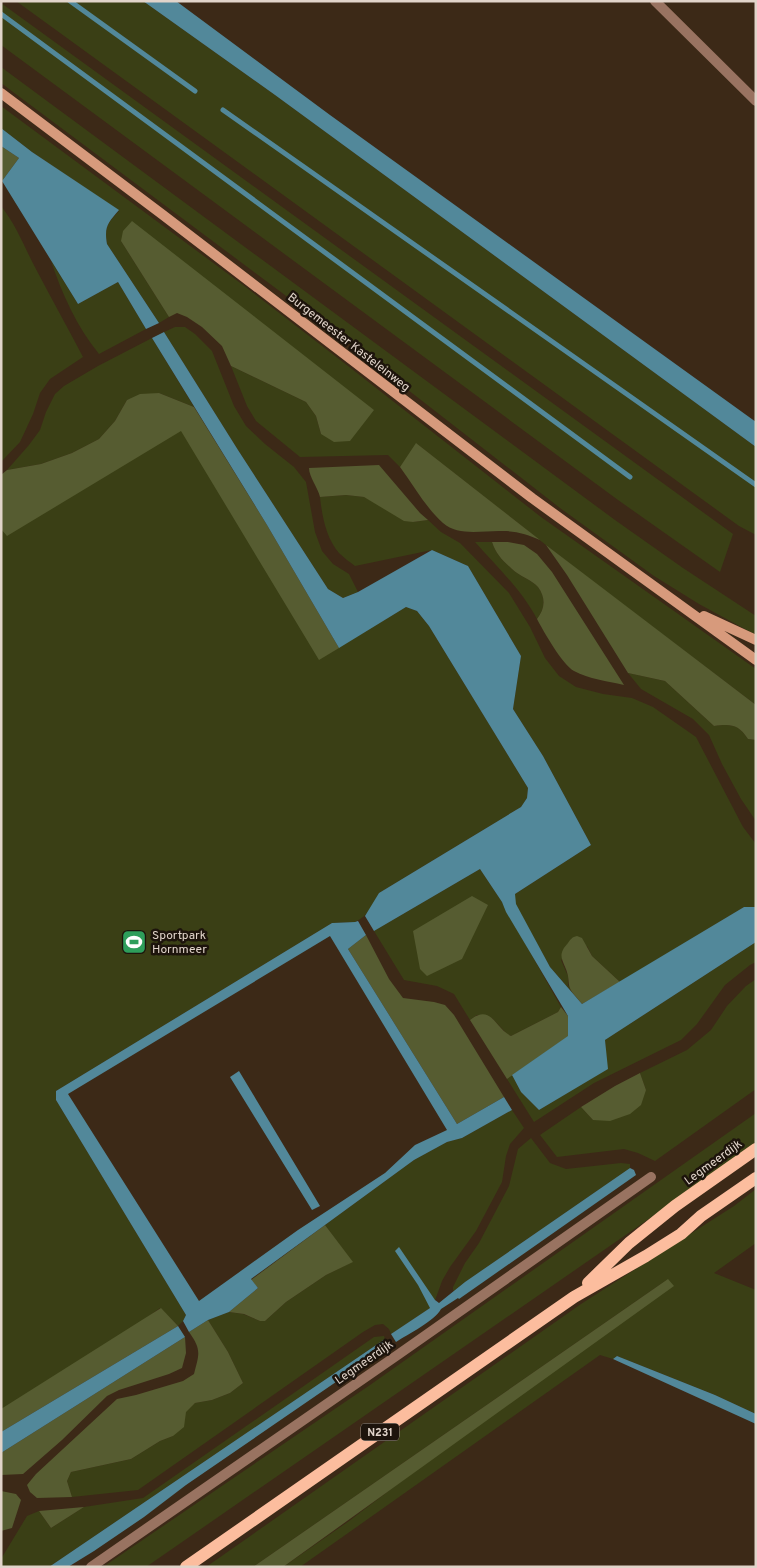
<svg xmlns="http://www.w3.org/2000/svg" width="757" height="1568" font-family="Overpass,sans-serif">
  <rect width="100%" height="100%" fill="#3c2917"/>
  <path fill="#3a3f15" d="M16,1H143L275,95L756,447V535L739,526Z
    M1,3L733,534L720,572L618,500L1,45Z
    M1,67L615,520L683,568L756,616V635L699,604L654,576L560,508L309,313L1,83Z
    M1,106L243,285L348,366L541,517L756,669V705L588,578L417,444L400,467L388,455L300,457L256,421L247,406L231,366L306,402L316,416L321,434L373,410L121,241L169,317L159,323L107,244C104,226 108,223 119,211L32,152L1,128Z
    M1,206C17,226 25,249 37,271C52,300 68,328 83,357L50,379L40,393L33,414L20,442L1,462Z
    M51,261L78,304L118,282L146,329L99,354C77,327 62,294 51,261Z
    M175,327H185L195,334L212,351L234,406L246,426L265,444L294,467L306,482L315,532L322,551L333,564L349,574L358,592L343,598L328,589L238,450L164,332Z
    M152,338L194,407L159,393L127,400L115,421L99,439L72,453L41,464L7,470L29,445L40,430L46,412L55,394L64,386L98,366Z
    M186,424L328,654L406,607L417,611L429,626L528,788L527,798L521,807L379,893C373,905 368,916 355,922L332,923L56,1091V1100L186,1315L183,1321L178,1326L160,1308L1,1424V501Z
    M346,495L364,497L413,522L428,520L441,532L460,543L509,593L530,627L545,658L559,676L576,687L603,694L632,698L653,707L696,737L743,827L756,844V907H744L620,982L592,956L587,946L561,960L568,976V985L572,992L550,967L515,904V894L591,845L543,756L513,709L521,656L468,566L432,550L355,566C350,562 344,558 339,553C326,538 322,516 320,497Z
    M475,542H492C496,554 502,560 512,569C519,576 532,580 538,587C546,598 545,609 537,619C521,589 497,567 475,542Z
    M628,673L665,681L714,726C731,724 738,724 748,739L756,740V821L741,799L722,764L709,735L693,719L641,689Z
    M480,869L502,902L561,1007L558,1012L511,1036L507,1034L492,1018L477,1015L470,1020L454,994L437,986L404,980L374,931Z
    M756,942V962L750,965L725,985L697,1024L681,1040L594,1083L534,1122L507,1079L512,1075L521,1092L539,1110L607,1069L605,1040Z
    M756,979V1089L655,1161L638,1153L624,1149L557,1157L540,1135L581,1107L593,1120L646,1090L640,1073L687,1050L711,1030L727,1006L746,986Z
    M512,1110L524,1128L510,1144L506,1156L502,1182L476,1231L450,1267L442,1281L433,1306L391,1334L389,1329L383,1324L375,1325L363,1332L138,1490L72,1497L67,1481L71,1472L131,1459L160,1441L173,1436L185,1412L195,1403L212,1400L230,1393L243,1383L228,1352L208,1320L229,1312L243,1314L260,1321H265L286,1302L326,1275L352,1262L325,1225L414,1160L447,1142L462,1138Z
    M756,1113V1142L719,1170L643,1223L146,1567H103L370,1385Z
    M531,1138L550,1163L566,1169L621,1163L630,1164V1168L465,1282L454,1291L453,1290V1287L465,1263L479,1243L509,1186L518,1149Z
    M756,1189V1243L714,1273L756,1290V1414L715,1395L617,1356L613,1359L600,1355L300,1567H283L349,1521L668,1279L253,1567H206L581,1304L734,1206Z
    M384,1336L385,1339L49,1567H1V1559L27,1516L39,1511L51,1528L84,1507L143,1498L374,1337Z"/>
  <path fill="#565c31" d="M1,146L19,158L2,181L1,180Z
    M132,221L374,410L350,441L334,442L321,434L316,416L306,402L231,366L222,346L202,327L187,317L177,313L169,317L121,241L123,231Z
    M159,393L194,407L267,525L339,648L319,660L181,431L7,536L1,529V475L7,470L41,464L72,453L99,439L115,421L127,400L140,394Z
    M416,443L540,540C529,535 516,531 503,531C484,530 459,537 443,523C426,508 414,486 400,467Z
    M379,465L420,513L428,520L413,522L404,521L364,497L346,495L320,497C318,488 309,477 309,468Z
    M492,542H508L524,545L537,554L552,572L624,685C607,681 589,679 574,671C562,664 544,632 537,619C545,609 546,598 538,587C532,580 519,576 512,569C502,560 496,554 492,542Z
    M546,545L756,705V740L748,739C738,724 731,724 714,726L665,681L628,673L567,575Z
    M472,896L488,905L462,959L427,976L420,969L413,931Z
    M366,935L389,979L403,998L434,1002L445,1005L454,1015L504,1097L457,1124L348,949Z
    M577,936L582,938L592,956L620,982L582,1004C579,1000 575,996 572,992C568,986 569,982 568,976C565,961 555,957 568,943C571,939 572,937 577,936Z
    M561,1007L568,1016L569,1036L507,1079L470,1020C491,1003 495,1028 511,1036L558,1012Z
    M640,1073L646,1090L641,1105L630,1114L610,1121L593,1120L581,1107L615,1086Z
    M325,1225L353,1262L326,1275L286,1302L265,1321H260L244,1314L229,1312L258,1288L251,1280Z
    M668,1279L674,1286L283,1567H253Z
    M161,1308L178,1326L1,1432V1409Z
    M208,1320L228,1352L243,1383L230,1393L212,1400L195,1403L186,1412L184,1427L173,1436L160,1441L131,1459L71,1472L67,1481L72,1497L37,1498L30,1492L27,1485L36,1474L117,1399L136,1395L183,1381L194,1374C199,1354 202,1350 189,1332Z
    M185,1337L186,1353L182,1368L169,1374L119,1390L107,1396L62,1440L23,1474L1,1475V1453Z
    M1,1491L16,1494L21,1500L12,1528L1,1531Z
    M84,1507L51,1528L39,1511Z"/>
  <path fill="#52889a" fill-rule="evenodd" d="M143,1H176L330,115L756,422V447L275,95Z
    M1,128L32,152L119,210C108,223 104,226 107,244L159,323L146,329L118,282L78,304L2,181L19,158L1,146Z
    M164,332L238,450L328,589L343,598L358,592L432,550L468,566L521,656L513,709L543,756L591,845L515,894L516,904L550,967L582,1004L744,907H756V942L605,1040L608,1069L539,1110L521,1092L512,1075L568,1036V1016L506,912L502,902L480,869L374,931L365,916L379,893L521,807L527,798L528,788L429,626L417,611L406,607L339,648L267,525L152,338Z
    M358,921L366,935L348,949L457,1124L504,1097L512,1110L462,1138L447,1142L414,1160L251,1279L258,1288L229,1312L208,1320L189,1332L183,1321L186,1315L56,1100V1091L332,923L355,922ZM330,936L447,1130L415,1145L385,1173L298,1230L199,1301L68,1094Z
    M239,1071L320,1206L312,1210L230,1077Z
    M630,1168L634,1170L636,1175L459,1299L458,1298L441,1309C435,1321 408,1334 396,1342L391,1334L430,1308L418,1285L395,1251L399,1247L435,1300L439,1303L465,1282Z
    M178,1326L185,1337L1,1453V1432Z
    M385,1339L389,1345L384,1349L186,1485L144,1517L94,1551L68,1567H49Z
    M617,1356L715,1395L756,1414V1424L613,1359Z"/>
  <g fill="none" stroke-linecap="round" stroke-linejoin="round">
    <path stroke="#52889a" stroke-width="5" d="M70,1L195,91
      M1,14L630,477
      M223,110L756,485"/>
    <path stroke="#997361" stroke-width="10" d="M655,1L756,101
      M91,1567L399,1354L651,1177"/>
    <path stroke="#d79a7c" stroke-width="10" d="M1,93L163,215L532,498L756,660
      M704,616L756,640"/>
    <path stroke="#fcbd9e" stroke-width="12" d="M588,1283L629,1243L675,1206L756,1149
      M186,1567L574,1297L646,1256L681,1234L701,1216L756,1178"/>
  </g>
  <defs>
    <symbol id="stadium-square" viewBox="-11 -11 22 22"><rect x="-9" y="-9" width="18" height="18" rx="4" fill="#2e9e5b" stroke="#1d140c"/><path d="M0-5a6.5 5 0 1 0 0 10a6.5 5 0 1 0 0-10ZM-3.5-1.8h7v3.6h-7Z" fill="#fff"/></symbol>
  </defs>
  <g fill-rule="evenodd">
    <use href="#stadium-square" x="120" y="928" width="28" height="28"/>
  </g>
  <g text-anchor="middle" stroke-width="5" stroke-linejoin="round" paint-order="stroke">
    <rect fill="#1d140c" stroke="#a69a91" stroke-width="1" x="361" y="1423.5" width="38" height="17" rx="4"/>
    <g font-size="11" font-weight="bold" fill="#e1d4ca">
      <text x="380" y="1436">N231</text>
    </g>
    <g font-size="12" fill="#e1d4ca" stroke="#1d140c">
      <text transform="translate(349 342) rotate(38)" y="4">Burgemeester Kasteleinweg</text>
      <text transform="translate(713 1162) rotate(-36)" y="4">Legmeerdijk</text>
      <text transform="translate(364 1362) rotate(-35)" y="4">Legmeerdijk</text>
    </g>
    <g font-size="12" fill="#e1d4ca" stroke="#1d140c" text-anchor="start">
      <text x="152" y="939">Sportpark<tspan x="152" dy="14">Hornmeer</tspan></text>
    </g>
  </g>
  <rect width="757" height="1568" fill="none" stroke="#e1d4ca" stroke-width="5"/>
</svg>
